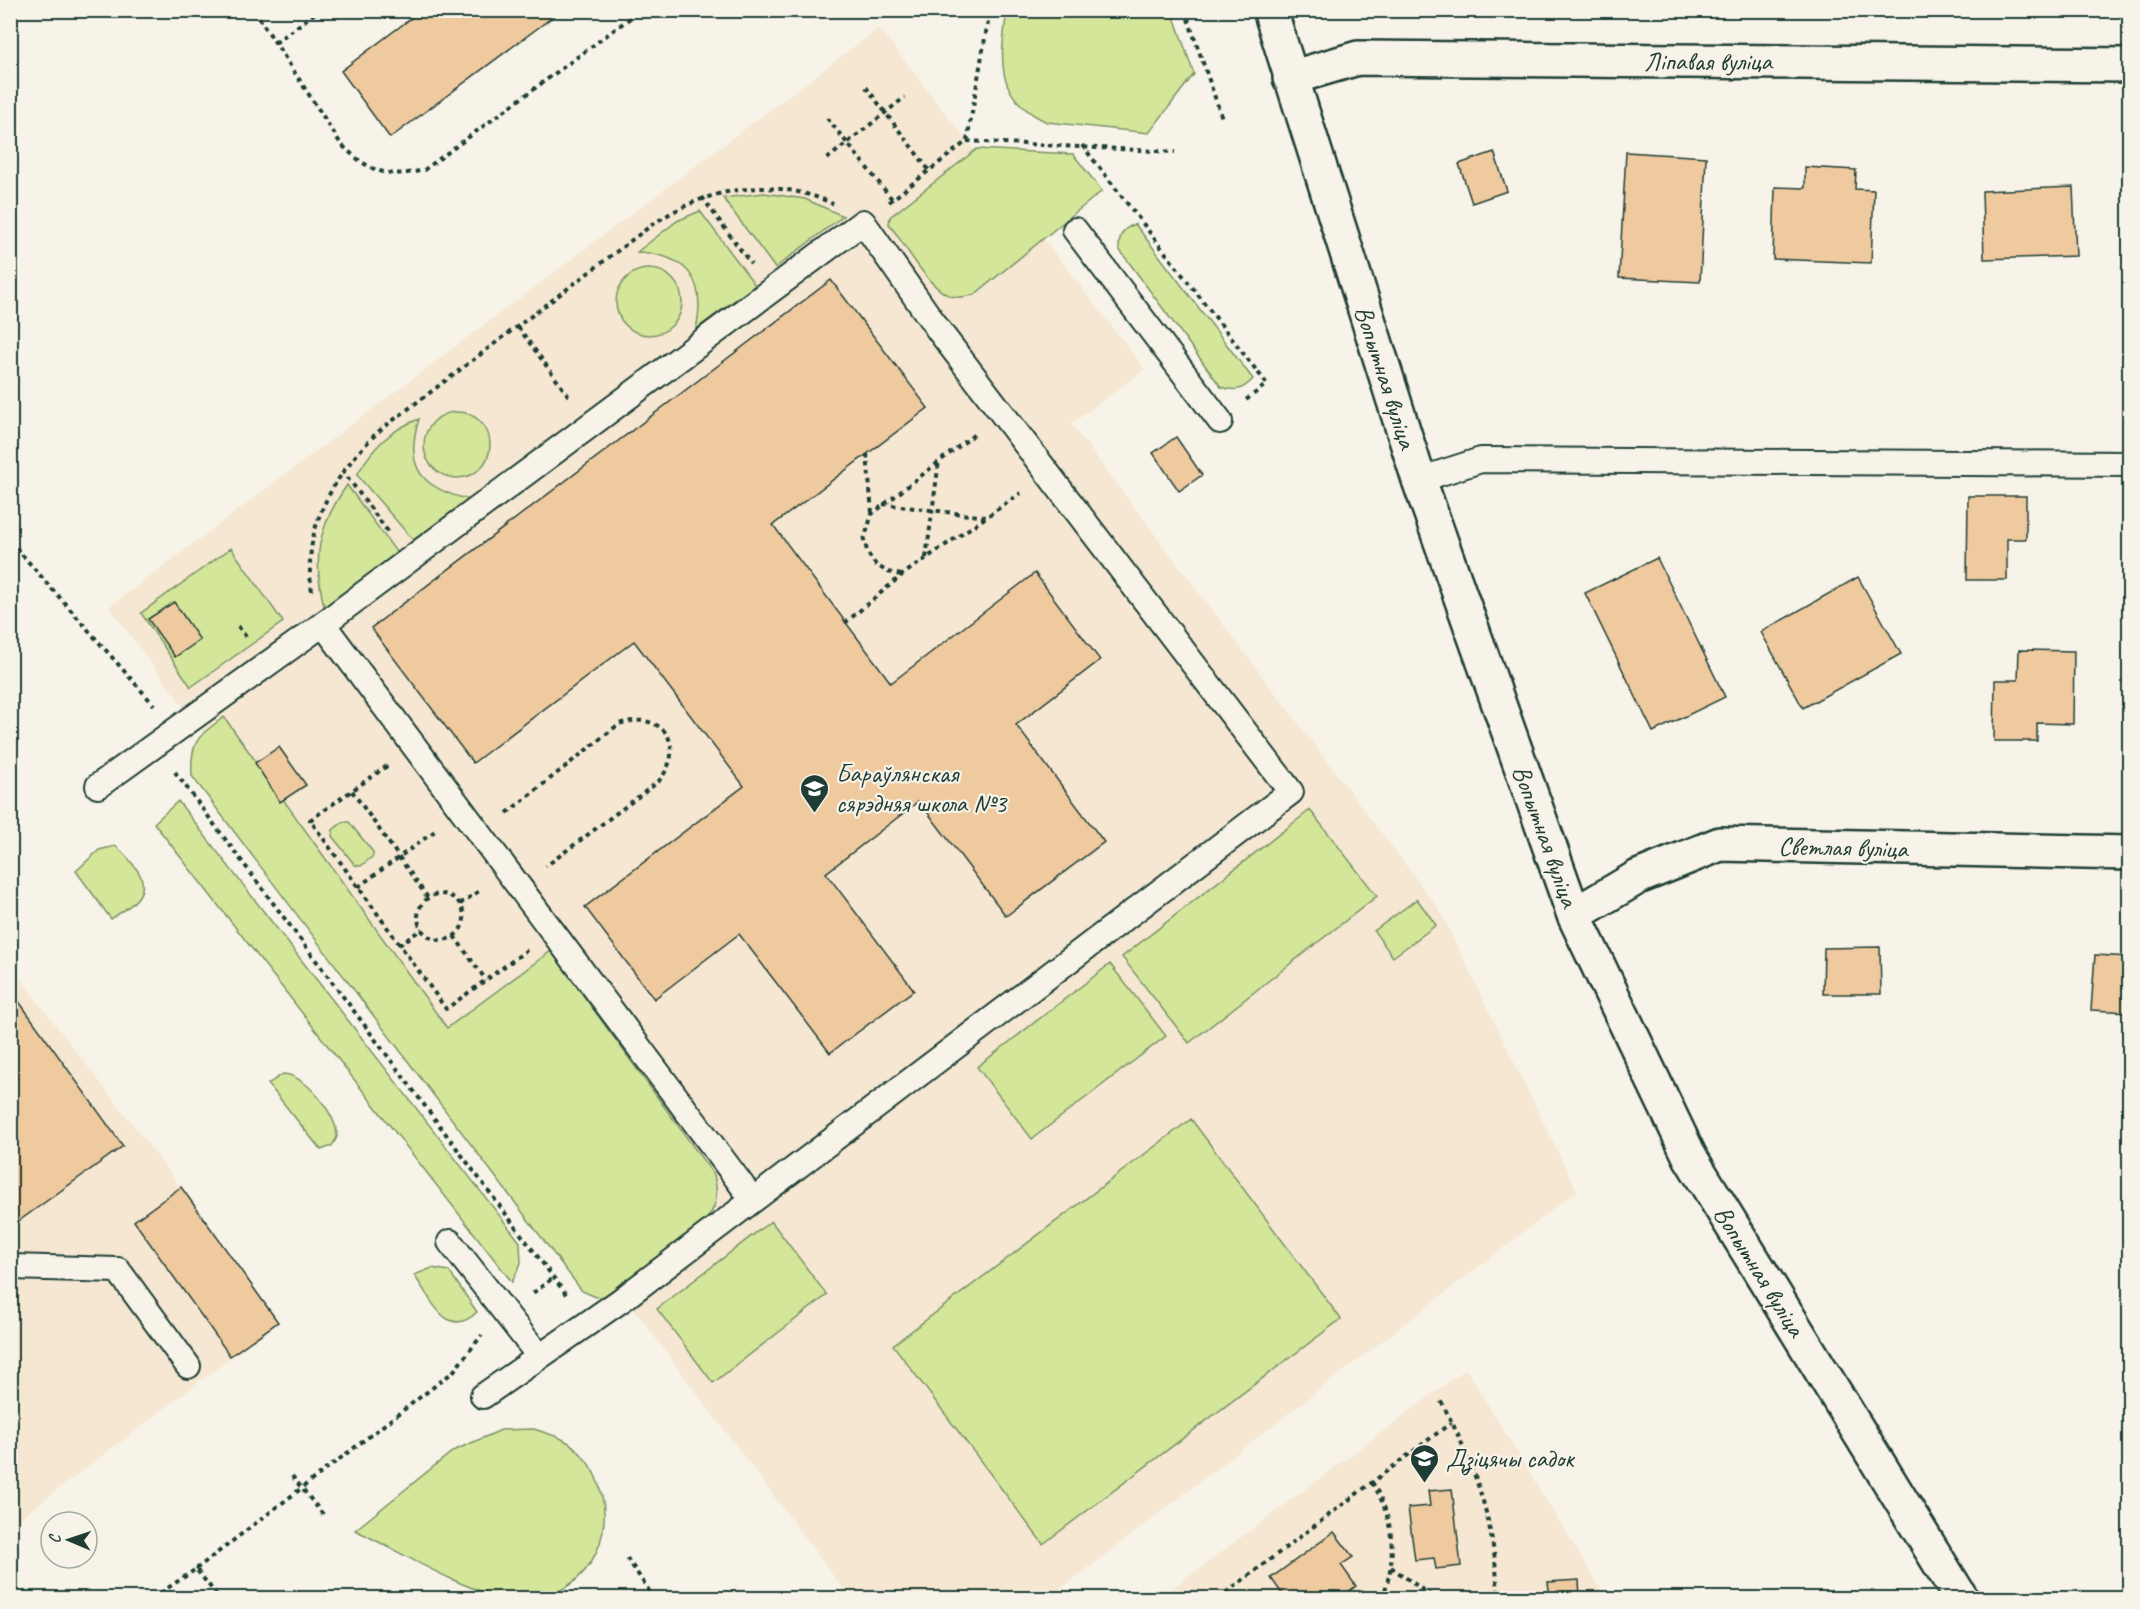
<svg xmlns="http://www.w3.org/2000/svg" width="2140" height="1609" font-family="Caveat,sans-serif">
  <rect width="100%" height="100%" fill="#f7f3e8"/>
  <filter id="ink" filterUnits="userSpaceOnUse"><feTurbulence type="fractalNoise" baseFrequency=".0167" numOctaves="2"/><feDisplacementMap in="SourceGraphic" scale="12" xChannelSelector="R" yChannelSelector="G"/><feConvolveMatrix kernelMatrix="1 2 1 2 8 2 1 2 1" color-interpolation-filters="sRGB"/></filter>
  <g filter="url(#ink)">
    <path fill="#f5e7d2" d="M879,28L1145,369L1071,424L1439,909L1577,1191L1049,1598H850L109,607Z
      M11,967L181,1187L278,1322L11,1525Z
      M1466,1369L1606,1598H1160Z"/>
    <path fill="#d4e69a" stroke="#7a9267" stroke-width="1.5" d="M1007,11H1172L1194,74L1149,133L1047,122C994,98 1000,59 1007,11Z
      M977,149L1073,154L1102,191L974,295C964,297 956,299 946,294C926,284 904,243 889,224L890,217Z
      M764,193L805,199L843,216L775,268L723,198Z
      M700,211L755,285L696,329C707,279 687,255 637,252L677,221Z
      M1135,224L1253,379C1243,390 1236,392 1221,387L1119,249C1119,235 1122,229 1135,224Z
      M616 302a33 33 0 1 1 66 0a33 33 0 1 1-66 0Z
      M424 445a33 33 0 1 1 66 0a33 33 0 1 1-66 0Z
      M419,419C403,469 423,489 471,500L413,540L357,475C372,448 390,430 419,419Z
      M347,485L397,553L325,610C312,560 317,528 347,485Z
      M231,548L283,622L191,687L141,613Z
      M224,717L447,1028L551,951L714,1175C719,1196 717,1209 702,1224L605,1296L596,1297L582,1291L192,776C190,740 198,737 224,717Z
      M178,801L520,1242L521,1263L512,1282L154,823Z
      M1310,810L1377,896L1189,1043L1122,957Z
      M343,822H349L373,852V856L361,866L355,865L332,836L333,830Z
      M115,846C124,852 129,859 135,867C155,892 131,906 111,919L76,871L99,850Z
      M1417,899L1436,925L1393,957L1374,931Z
      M1110,964L1166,1036L1032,1139L977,1067Z
      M283,1074C305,1074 338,1115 337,1137L332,1146L321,1150L268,1084Z
      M1191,1119L1341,1319L1043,1544L893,1345Z
      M771,1221L827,1295L713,1383L657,1309Z
      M432,1268L449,1271L477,1312C447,1341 432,1300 414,1275Z
      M534,1429C543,1432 555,1435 564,1440C576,1446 588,1461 594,1473C625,1536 582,1609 508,1598C464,1592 397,1550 355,1530L453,1451L501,1430Z"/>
    <path fill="#efca9f" stroke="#1f3d34" stroke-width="1.5" d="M422,10H562L390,138L341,71Z
      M1494,152L1507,191L1472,203L1459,164Z
      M1626,152L1706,157L1700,282L1619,278Z
      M1805,167L1856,170L1855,189L1874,190L1871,263L1773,259L1775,187L1805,188Z
      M2073,187L2076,256L1984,259L1982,191Z
      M831,280L928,408L773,525L891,683L1035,573L1100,660L1016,725L1104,842L1006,916L919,801L826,873L914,990L830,1053L739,934L654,999L585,907L744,786L634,641L473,763L371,628Z
      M1176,437L1202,475L1179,491L1153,453Z
      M1968,496H2026V539H2007V580H1967Z
      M1657,558L1725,697L1653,732L1585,593Z
      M1858,577L1901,654L1803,708L1761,632Z
      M174,602L200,640L175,657L148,619Z
      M2019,650L2074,651L2073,724L2037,723V741H1994L1995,680H2018Z
      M279,747L306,785L280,802L255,763Z
      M1880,947L1881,994H1823L1824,948Z
      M2095,955L2130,957V1012L2091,1010Z
      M10,989L123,1146L16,1223L10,1215Z
      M181,1187L278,1322L230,1356L134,1221Z
      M1452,1489L1461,1566L1436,1569L1434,1558L1415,1560L1408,1508L1430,1506L1428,1491Z
      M1334,1532L1353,1557L1341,1565L1356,1586L1339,1598H1302L1299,1595L1294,1598H1285L1271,1578Z
      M1579,1580L1580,1598H1525L1550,1596L1548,1582Z"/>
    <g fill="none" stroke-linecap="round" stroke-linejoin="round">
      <defs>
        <path id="service" d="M1075,230L1220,421
          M1419,480L1481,460L2130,464
          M323,624L753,1200
          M98,786L323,624L863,222L940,332L1291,792L620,1301L483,1396
          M450,1242L539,1356
          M11,1267L118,1270L188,1366"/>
        <path id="minor" d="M1270,10L1419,480L1574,915L1690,1157L1961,1598
          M1290,78L1358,58L2130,65
          M1574,915L1638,877L1720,844L2130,853"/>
      </defs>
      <use href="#service" stroke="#1f3d34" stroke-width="28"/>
      <use href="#minor" stroke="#1f3d34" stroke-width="38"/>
      <path stroke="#1f3d34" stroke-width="4" stroke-dasharray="4.5 4.5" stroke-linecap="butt" d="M254,10L341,144C368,171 386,179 424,170L641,10
        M1185,10L1222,118
        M275,43L319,10
        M866,87L929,170
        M827,118L892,199
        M967,141L990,10
        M1082,145L1267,384L1246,400
        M827,159L905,97
        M702,197L751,264
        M889,202L967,141L1175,152
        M518,327L570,398
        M867,454L872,513
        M342,470L389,533
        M883,504L986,517
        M10,541L154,705
        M926,558L939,461
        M901,575L888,572L876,565L868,554L864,540L872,514L976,433
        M312,591C301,528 335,473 379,431L653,224C707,188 772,175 833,204
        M845,623L902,575L1021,493
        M238,626L246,637
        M387,766L310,820L446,1009L527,950
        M175,772L568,1297
        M352,791L428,898
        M507,813L619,724C664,709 688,747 658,782L546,866
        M358,887L435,831
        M418 917a23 23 0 1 1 46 0a23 23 0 1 1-46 0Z
        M460,904L482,889
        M454,936L486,980
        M399,945L422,929
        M533,1293L554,1277
        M1441,1401C1476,1467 1495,1523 1498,1598
        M292,1476L325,1517
        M1372,1482C1394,1518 1398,1559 1382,1598
        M627,1558L654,1598
        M1391,1567L1434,1598
        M196,1569L453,1372L482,1335
        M153,1598L196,1569L219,1598
        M1219,1598L1452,1422"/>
      <use href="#service" stroke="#f7f3e8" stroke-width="24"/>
      <use href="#minor" stroke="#f7f3e8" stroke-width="33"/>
    </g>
  </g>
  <defs>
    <symbol id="school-pin" viewBox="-11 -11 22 30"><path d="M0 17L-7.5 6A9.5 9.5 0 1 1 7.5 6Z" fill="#1f3d34" stroke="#f7f3e8"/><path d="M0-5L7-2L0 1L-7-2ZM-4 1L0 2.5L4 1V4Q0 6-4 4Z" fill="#fff"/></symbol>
  </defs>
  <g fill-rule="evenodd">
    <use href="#school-pin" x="798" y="772" width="33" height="45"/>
    <use href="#school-pin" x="1408" y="1442" width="33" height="45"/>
  </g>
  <g text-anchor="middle" stroke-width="4.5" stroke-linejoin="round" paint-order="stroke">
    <g font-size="26" fill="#1f3d34" stroke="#f7f3e8">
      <text x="1708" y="70">Ліпавая вуліца</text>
      <text transform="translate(1386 377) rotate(72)" y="9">Вопытная вуліца</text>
      <text transform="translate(1546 836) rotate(70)" y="9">Вопытная вуліца</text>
      <text transform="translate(1843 847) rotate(1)" y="9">Светлая вуліца</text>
      <text transform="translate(1760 1271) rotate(58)" y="9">Вопытная вуліца</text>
    </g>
    <g font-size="26" fill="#1f3d34" stroke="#f7f3e8" text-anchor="start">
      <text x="836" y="782">Бараўлянская<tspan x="836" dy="30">сярэдняя школа №3</tspan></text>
      <text x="1446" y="1467">Дзіцячы садок</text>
    </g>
  </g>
  <rect width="2140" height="1609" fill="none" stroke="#f7f3e8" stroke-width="36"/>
  <rect x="18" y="18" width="2104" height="1573" fill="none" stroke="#1f3d34" stroke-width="2" filter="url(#ink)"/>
  <g transform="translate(69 1540) rotate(272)"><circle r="28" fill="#f7f3e8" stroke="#a1aaa0" stroke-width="1.5"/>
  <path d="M0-4.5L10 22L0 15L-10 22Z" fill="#1f3d34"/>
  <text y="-9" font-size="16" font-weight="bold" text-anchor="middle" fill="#1f3d34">С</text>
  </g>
</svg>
